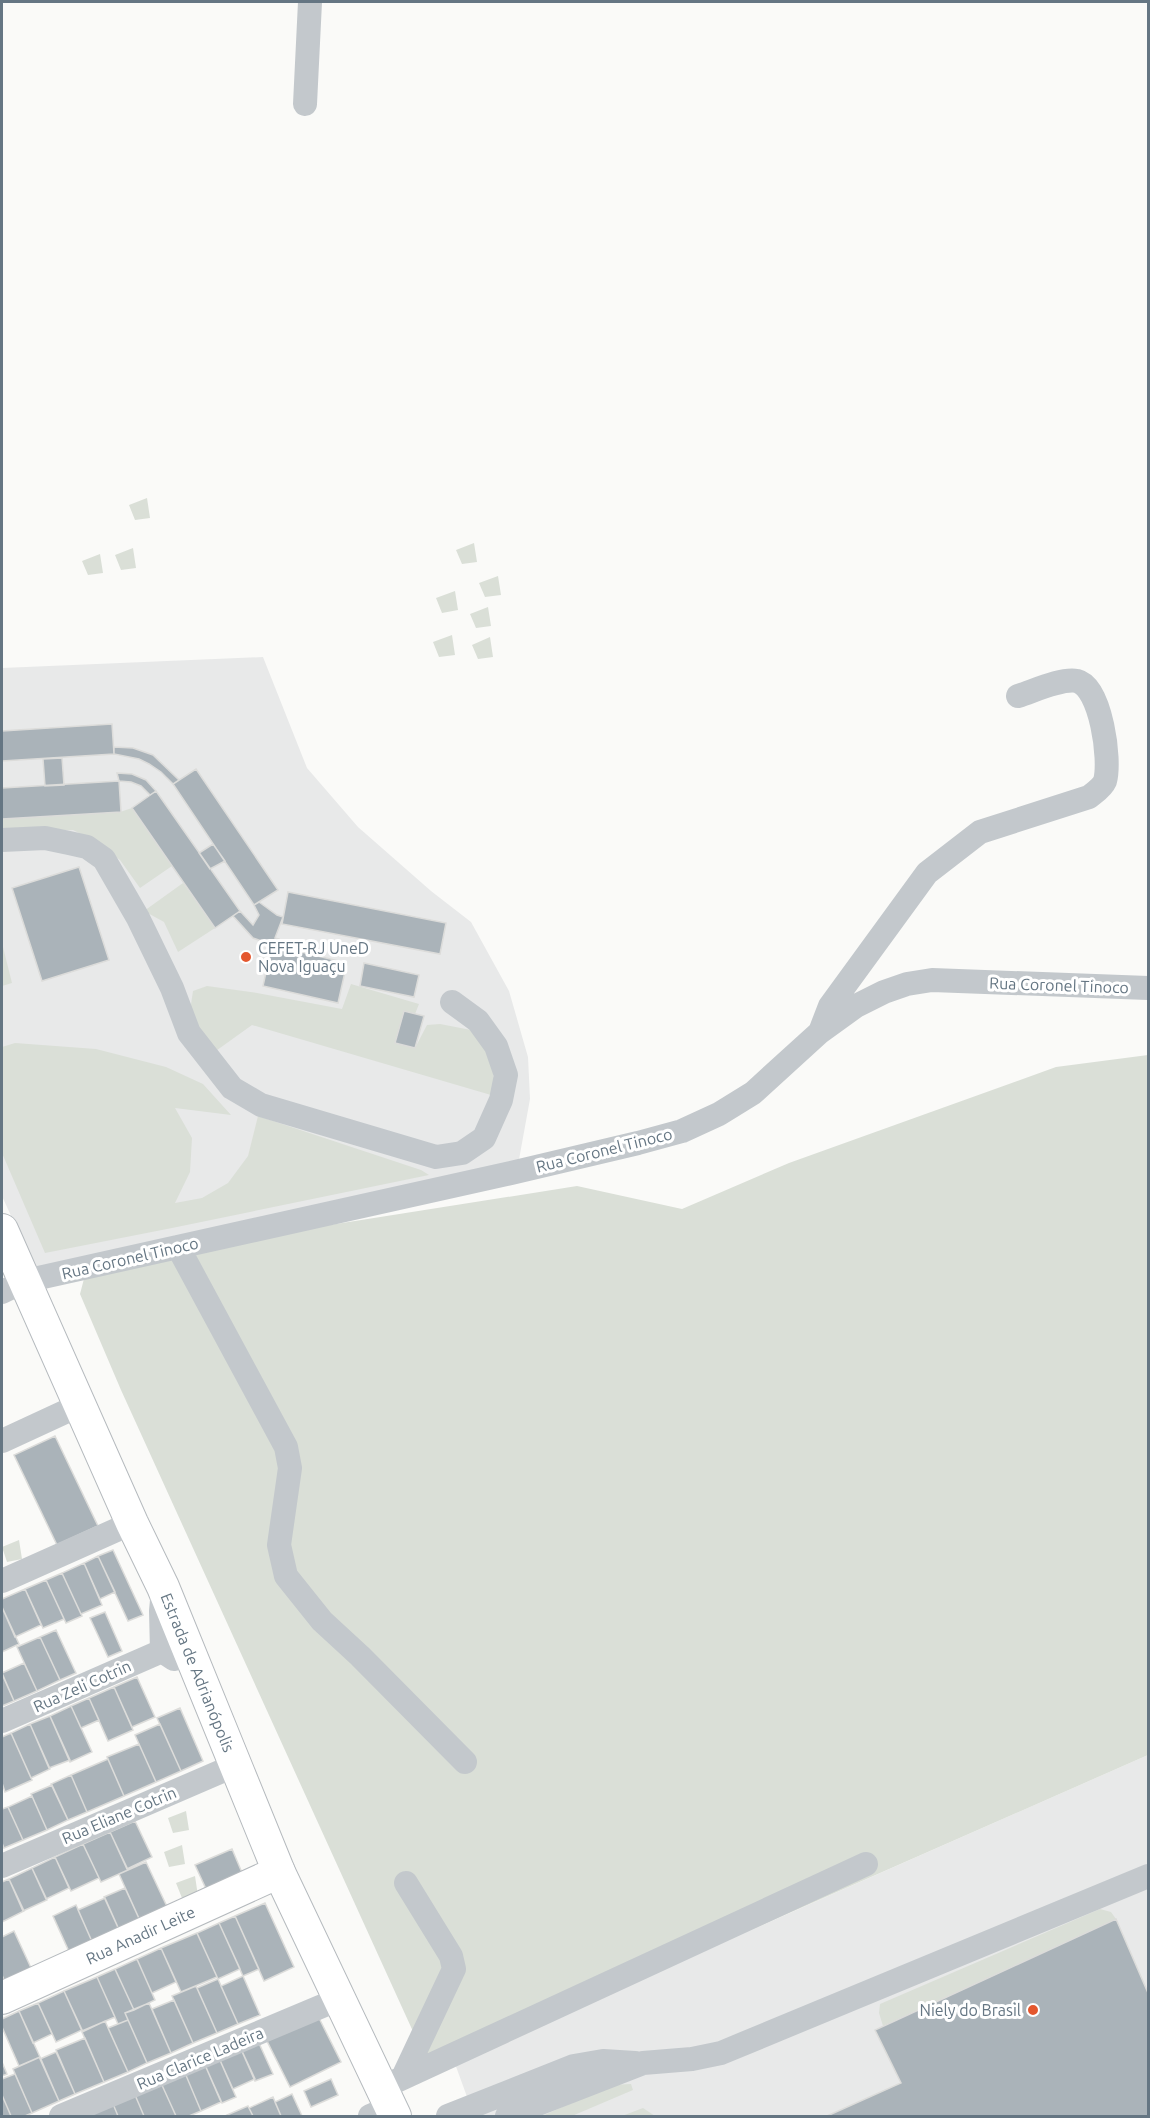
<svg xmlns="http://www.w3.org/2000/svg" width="1150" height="2118" font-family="Ubuntu,sans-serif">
  <rect width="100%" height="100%" fill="#fafaf8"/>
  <path fill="#e8e9e9" d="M263,657L307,768L358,827L431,891L471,922L509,991L528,1057L530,1099L516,1176L38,1275L2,1196V668Z
    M1148,1755V2116H474L454,2061Z"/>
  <path fill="#dadfd7" d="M147,498L150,518L135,520L129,505Z
    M474,543L477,562L462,564L456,550Z
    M133,548L136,568L121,570L115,555Z
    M100,554L103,573L88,575L82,561Z
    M498,576L501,595L485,597L479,583Z
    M455,591L458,610L442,613L436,598Z
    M488,607L491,626L476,628L470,614Z
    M452,635L455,655L439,657L433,642Z
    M490,637L493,657L478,659L472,645Z
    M132,808L172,866L140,888L120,860L99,843L73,830L2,832V819L120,812Z
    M183,883L215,928L178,952L164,922L144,911Z
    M2,943L12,983L2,986Z
    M351,984L419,1004L415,1014L404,1011L395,1043L415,1048L427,1025L440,1024L471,1030L492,1053L494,1082L491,1095L252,1025L213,1053L190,1011L193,991L207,986L257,993L342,1009Z
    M15,1043L96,1049L166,1067L203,1084L231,1115L175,1108L192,1138L190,1172L175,1203L202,1198L228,1183L248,1156L258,1116L421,1170L429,1175L172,1228L45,1253L2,1153V1047Z
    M1148,1055V1755L431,2071L121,1390L80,1294L85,1275L279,1233L577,1186L682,1209L789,1163L1056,1067Z
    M19,1540L22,1559L7,1562L2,1547Z
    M186,1811L189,1830L173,1833L168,1818Z
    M182,1845L185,1864L169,1867L164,1852Z
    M195,1876L198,1896L182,1898L176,1883Z
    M1100,1909L1111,1912L1116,1919L883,2026L879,2013L880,2004Z
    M631,2084L633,2090L572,2116H542L612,2085Z
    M643,2108L655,2116H622Z"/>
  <path fill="#aab3b9" stroke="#dcdcda" stroke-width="1.5" d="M112,724L114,754L2,761V731Z
    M114,747L133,748L153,755L179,780L173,784L161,772L149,764L139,759L114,754Z
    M62,758L64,785L45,786L43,759Z
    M196,769L278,890L254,905L173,784Z
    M117,773L132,774L146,780L156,791L150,795L141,786L131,782L119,781Z
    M119,781L121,812L2,819V788Z
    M156,791L240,911L215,928L132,808Z
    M213,844L225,861L210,869L199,853Z
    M79,867L109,960L42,981L12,888Z
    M288,892L446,923L440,954L282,924Z
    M259,902L277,915L283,917L275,938L279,939L278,947L253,938L233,916L240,911L253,925L259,915L254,905Z
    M272,945L347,963L338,1003L263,986Z
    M364,963L419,975L414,997L360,986Z
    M404,1011L424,1016L415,1048L395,1043Z
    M55,1436L98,1526L57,1545L14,1455Z
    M113,1550L143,1615L128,1621L98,1556Z
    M98,1556L115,1592L100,1599L84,1563Z
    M84,1563L102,1605L81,1614L62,1573Z
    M62,1573L82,1616L66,1623L46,1580Z
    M46,1580L64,1619L43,1628L25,1589Z
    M25,1589L41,1625L15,1637L2,1607V1599Z
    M2,1607L19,1644L2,1652Z
    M105,1612L122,1651L108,1657L90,1618Z
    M56,1630L76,1673L60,1680L40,1637Z
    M40,1637L60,1680L37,1691L17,1647Z
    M24,1663L37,1691L14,1701L2,1673Z
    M2,1674L14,1701L2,1706Z
    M137,1677L155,1717L132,1727L114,1687Z
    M114,1687L133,1730L108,1741L89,1698Z
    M89,1698L99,1720L81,1728L71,1706Z
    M71,1706L92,1752L70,1762L50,1716Z
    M180,1708L203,1761L181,1771L157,1718Z
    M50,1716L70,1760L49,1768L30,1724Z
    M30,1724L50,1769L31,1778L11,1733Z
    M160,1724L181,1771L156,1782L135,1735Z
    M11,1733L32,1780L5,1792L2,1783V1737Z
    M139,1744L156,1782L124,1796L107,1757Z
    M108,1759L124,1796L87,1812L71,1775Z
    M71,1775L87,1812L68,1820L51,1784Z
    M52,1785L68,1820L47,1830L31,1794Z
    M32,1796L47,1830L23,1840L8,1807Z
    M8,1807L23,1840L4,1848L2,1843V1809Z
    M135,1821L152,1857L127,1869L110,1832Z
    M110,1832L128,1870L101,1882L83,1844Z
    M83,1844L99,1878L71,1891L55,1857Z
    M232,1849L243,1875L207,1891L195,1865Z
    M55,1857L69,1888L46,1899L32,1868Z
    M146,1862L170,1913L142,1925L119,1874Z
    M32,1868L47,1900L23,1911L9,1879Z
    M9,1879L24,1911L2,1922V1882Z
    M125,1888L142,1925L121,1934L104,1897Z
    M105,1898L121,1934L94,1946L78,1910Z
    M265,1903L294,1967L264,1981L235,1916Z
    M76,1905L94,1946L71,1956L53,1916Z
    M235,1916L259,1969L243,1976L219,1923Z
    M1116,1919L1148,1993V2116H827L901,2083L875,2030Z
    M219,1923L240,1969L218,1979L197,1933Z
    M14,1931L32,1970L5,1982L2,1975V1937Z
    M197,1933L217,1977L181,1992L161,1948Z
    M161,1948L176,1982L152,1993L137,1959Z
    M137,1959L155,2000L134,2010L115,1969Z
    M115,1969L134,2010L125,2013L128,2020L118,2024L97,1977Z
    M243,1976L260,2015L238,2024L221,1986Z
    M97,1977L115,2017L82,2031L64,1991Z
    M218,1979L238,2024L217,2033L197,1988Z
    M196,1986L217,2033L193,2043L172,1996Z
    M64,1991L82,2030L56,2042L38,2003Z
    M174,2000L193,2043L171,2053L152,2009Z
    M38,2003L52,2034L33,2043L19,2011Z
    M149,2003L171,2053L147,2063L125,2013Z
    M19,2011L40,2057L19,2066L2,2027V2019Z
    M318,2016L341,2062L290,2087L267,2041Z
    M128,2020L147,2063L128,2072L108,2028Z
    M105,2021L128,2072L104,2082L82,2032Z
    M85,2038L104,2082L75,2094L56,2050Z
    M258,2041L273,2074L255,2081L241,2049Z
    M241,2049L255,2079L233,2089L219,2058Z
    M56,2052L75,2094L59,2101L40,2059Z
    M40,2057L59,2101L32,2113L13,2069Z
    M219,2058L236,2097L222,2103L205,2065Z
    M2,2062L7,2074L2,2076Z
    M205,2065L221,2102L201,2111L185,2073Z
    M185,2073L201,2111L189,2116H176L161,2083Z
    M15,2074L32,2113L25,2116H11L2,2095V2079Z
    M331,2079L338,2095L311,2107L304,2091Z
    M161,2083L176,2116H144L135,2095Z
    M292,2094L302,2116H281L275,2102Z
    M2,2095L11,2116H2Z
    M135,2095L144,2116H118L113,2104Z
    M273,2097L281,2116H253L249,2108Z
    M113,2104L118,2116H93L92,2113Z
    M248,2106L253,2116H228L227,2115Z"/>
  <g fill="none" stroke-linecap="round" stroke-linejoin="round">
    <defs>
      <g id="major">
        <path id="s1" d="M2,1230L132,1523L163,1587L279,1872L395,2116"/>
        <path id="s2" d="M2,1998L279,1872"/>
      </g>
    </defs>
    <use href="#major" stroke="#b5babe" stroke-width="34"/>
    <path stroke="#c3c8cc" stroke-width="24" d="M305,104L310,2
      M2,840L45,838L69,843L87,847L104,859L138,918L172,988L189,1033L232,1088L261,1105L436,1157L462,1153L484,1138L501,1100L506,1075L496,1046L478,1021L452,1002
      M820,1032L830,1006L927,873L980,832L1089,797C1095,792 1102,788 1105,781C1111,760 1101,687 1077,681C1061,678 1034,691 1018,696
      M178,1247L286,1447L290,1468L279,1545L286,1576L322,1621L360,1656L465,1762
      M2,1292L25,1281L511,1173L638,1143L682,1131L719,1114L753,1093L820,1032L856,1006L884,992L907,984L932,980L1148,988
      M2,1441L80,1405
      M2,1581L132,1523
      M163,1590L161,1611L162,1651L174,1659
      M2,1721L162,1651
      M2,1866L236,1765
      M403,2077L454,1969L451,1956L406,1883
      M381,2088L866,1864
      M61,2116L339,1999
      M370,2116L391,2107
      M448,2116L574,2066L603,2061L635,2063
      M507,2116L643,2063L692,2059L721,2053L1148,1876"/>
    <use href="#major" stroke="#fff" stroke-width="32"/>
  </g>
  <g fill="#e4572e" stroke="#fff" stroke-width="2">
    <circle cx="246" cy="957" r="6"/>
    <circle cx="1033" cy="2010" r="6"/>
  </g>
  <g text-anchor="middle" stroke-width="6" stroke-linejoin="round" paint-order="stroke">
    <g font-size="16" fill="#657683" stroke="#fff" text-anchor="start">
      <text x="258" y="954">CEFET-RJ UneD<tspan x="258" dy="18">Nova Iguaçu</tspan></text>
      <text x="1021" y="2016" text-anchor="end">Niely do Brasil</text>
    </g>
    <g font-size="16" fill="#657683" stroke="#fff">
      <text transform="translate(1059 985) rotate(2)" y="6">Rua Coronel Tinoco</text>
      <text transform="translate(604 1150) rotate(-14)" y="6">Rua Coronel Tinoco</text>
      <text transform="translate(130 1258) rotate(-13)" y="6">Rua Coronel Tinoco</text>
      <text dy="6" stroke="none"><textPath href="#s1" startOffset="484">Estrada de Adrianópolis</textPath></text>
      <text transform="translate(82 1686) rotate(-24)" y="6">Rua Zeli Cotrin</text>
      <text transform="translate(119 1815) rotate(-23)" y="6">Rua Eliane Cotrin</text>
      <text dy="6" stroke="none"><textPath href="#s2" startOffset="152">Rua Anadir Leite</textPath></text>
      <text transform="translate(200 2058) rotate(-23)" y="6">Rua Clarice Ladeira</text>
    </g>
  </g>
  <rect width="1150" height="2118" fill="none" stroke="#657683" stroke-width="6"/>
</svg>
